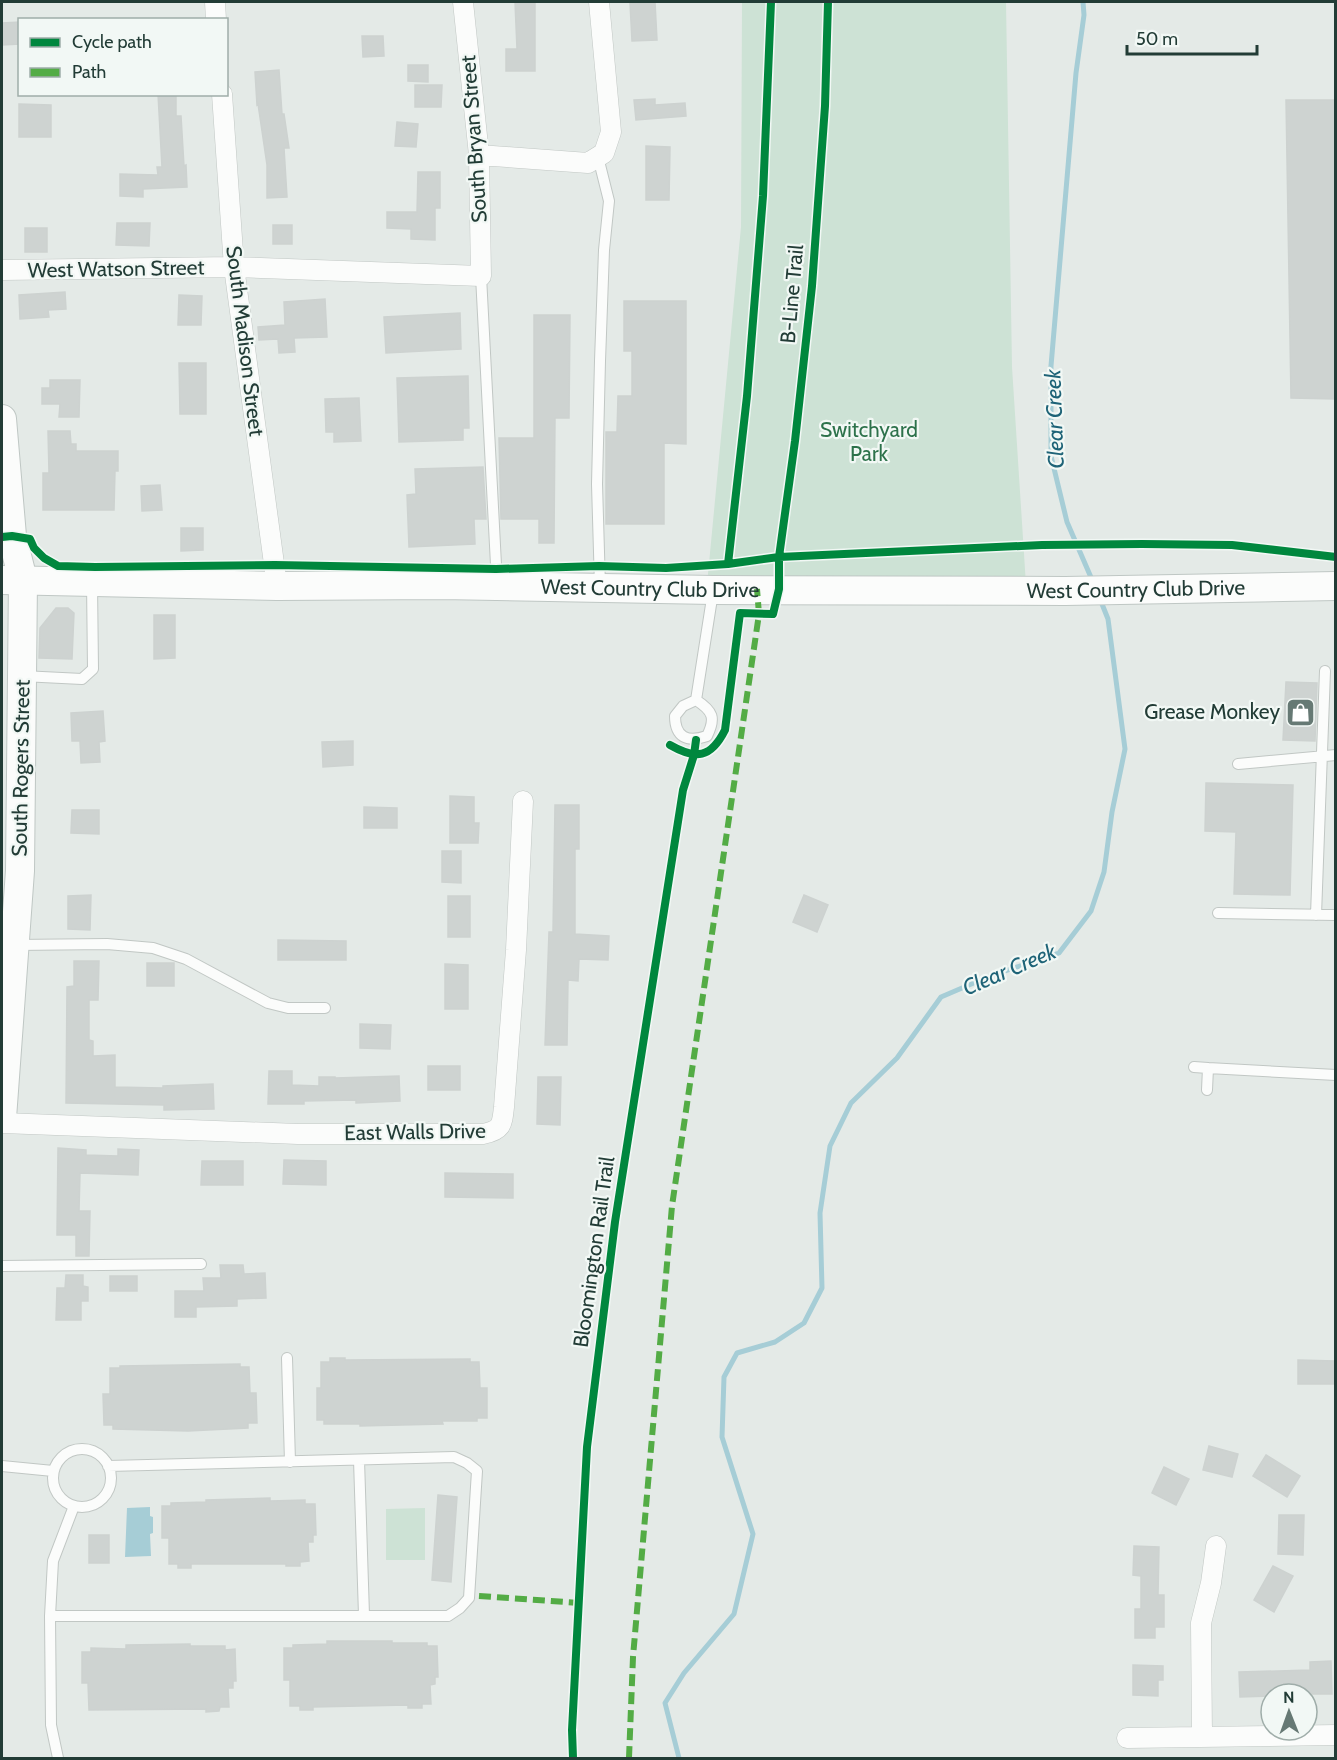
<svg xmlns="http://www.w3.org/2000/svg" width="1337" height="1760" font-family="Cabin,sans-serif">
  <rect width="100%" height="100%" fill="#e4eae7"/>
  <path fill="#cde2d5" d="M742,2H1006L1012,367L1026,585L706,595L741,227Z
    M425,1508V1560H386V1509Z"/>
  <path fill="#a6cdd6" d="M150,1507V1516L153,1517V1533L150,1534L151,1556L125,1557L127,1508Z"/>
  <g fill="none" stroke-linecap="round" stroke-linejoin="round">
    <path stroke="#a6cdd6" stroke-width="5" d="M1083,2L1084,15L1076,73L1051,366V456L1067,522L1093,582
      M679,1758L665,1703L684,1673L734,1614L753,1534L722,1437L724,1377L737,1353L775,1342L804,1323L822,1288L820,1213L830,1146L851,1103L897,1058L941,997L990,976L1059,953L1091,911L1104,872L1112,812L1125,749L1108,619L1100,599"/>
  </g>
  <path fill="#ced3d1" stroke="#cdd2d0" stroke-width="1.5" d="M515,2H535V71H506V49H517Z
    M655,2L657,40L632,41L630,3Z
    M20,22V44L2,45V23Z
    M362,36H383L384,56L363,57Z
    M408,65H428V82L408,81Z
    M279,70L282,114H284L289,148H284L287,197L267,198V165L258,104L257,105L255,72Z
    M415,85H442L441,107H415Z
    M158,94H176V116H181L184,166L186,165L187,187L143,189V197L120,196V174L158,175L157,167H162Z
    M655,99V105L685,103L686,116L636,120L634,100Z
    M1286,100H1335V399L1291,398Z
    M19,104L51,105V137H19Z
    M397,122L418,124L416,147L395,146Z
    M646,146L670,147L669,200H646Z
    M418,172H440V208H435V240L411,239V229L387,228V212H417Z
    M117,223H150L149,246L116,245Z
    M273,225H292V244H273Z
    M25,228H47V252H25Z
    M65,292L66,309L48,310L49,317L20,319L19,295Z
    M179,295L202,296L201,325H178Z
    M325,299L327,337L294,338L295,352L279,353L278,339L259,340L258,327L285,325L284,302Z
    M624,301H686V444L664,443V524H606V432H617L618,396H632V351H624Z
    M460,313L461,349L386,353L384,317Z
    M534,315H570L569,418H555L554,543H539V519H501L499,438H534Z
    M179,363H206V414H180Z
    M468,376L469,428H463V440L399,442L397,378Z
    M50,380H80L79,417H59L60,404H42V388H50Z
    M359,398L361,441L334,442V432H326L325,399Z
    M48,431H70L71,444H76V451H118V471H115L114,510H43V473H49Z
    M483,467L486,519H474L475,544L409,547L407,495L416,494L415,469Z
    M160,485L162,510L142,511L141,486Z
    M181,528H203V550L181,551Z
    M56,608H68L74,613L72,659L39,658L40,628Z
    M154,615H175V658L154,659Z
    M1286,682L1317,683L1315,741L1283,740Z
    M103,711L105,741L99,742L100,762L81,763L80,741H72L71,713Z
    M353,741V765L323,767L322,742Z
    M1206,783L1293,785L1290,895L1234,894L1236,832L1205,831Z
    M450,796L474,797V823H479L478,843H450Z
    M555,805H579V849H575V934L609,936L608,960L579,959L578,981L568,980L567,1045H545L549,932H553Z
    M364,807L397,808V828H364Z
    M72,810H99V834L71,833Z
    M442,851H461V883L442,882Z
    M91,895L90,930L68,929V896Z
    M804,895L828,905L817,932L793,922Z
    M448,896H470V937H448Z
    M278,940L346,941V960H278Z
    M74,961H99L98,1000H89V1040L93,1041V1056L115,1055V1087L163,1088V1086L213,1084L214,1109L164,1110V1105L66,1103L67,987L74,986Z
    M147,963H174V986H147Z
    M445,964L468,965V1009H445Z
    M360,1024L391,1025L390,1049L360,1048Z
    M428,1066H460V1090H428Z
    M269,1071H292V1085L319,1086V1077H335V1078L399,1076L400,1101L356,1103V1100L304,1101V1104H268Z
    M538,1077H561L560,1125L537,1124Z
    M58,1148L86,1150V1155L118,1156V1149L139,1150L138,1175L80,1173L79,1211H90L89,1256H76V1235H57Z
    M284,1160L326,1161V1185L283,1184Z
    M202,1161H243V1185H201Z
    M445,1173L513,1174V1198L445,1197Z
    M220,1265H243L244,1274L265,1273L266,1298L237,1299V1306L196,1307V1317H175V1291H204L203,1278H221Z
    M66,1275H83V1286L88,1287V1301H81V1320H56L57,1288H65Z
    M110,1276H137V1291H110Z
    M330,1358H345V1360L470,1359V1362H479L480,1388H487V1418H477V1421H442L443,1424L360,1426V1424H324V1420H317V1388H321V1362H330Z
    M1298,1360L1335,1361V1384H1298Z
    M240,1364V1367H249L250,1393H256L257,1423H248V1428L188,1431L113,1429V1425H104L103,1394H110V1368H120V1366Z
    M1209,1446L1238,1454L1232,1477L1203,1470Z
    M1266,1455L1300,1476L1287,1497L1253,1476Z
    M1164,1467L1189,1479L1176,1505L1152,1493Z
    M438,1495L457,1497L451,1582L432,1580Z
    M270,1498V1501L305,1500V1504H315L316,1535H313V1542H308L309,1561L300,1562V1566H286V1564H191V1568H178V1564H169V1538H162V1506H171V1503L206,1502V1500Z
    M1279,1515H1304L1303,1555L1278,1554Z
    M89,1535H109V1563H89Z
    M1134,1546L1159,1547L1158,1595H1164V1627H1155V1638H1135V1609H1141V1576L1133,1575Z
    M1273,1566L1293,1576L1274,1612L1254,1600Z
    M327,1641H392V1643H427V1646H437L438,1677H435V1684L430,1685L431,1704H422V1708H408V1705L313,1707V1710H300V1706H290V1680H284V1648H293V1645L327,1644Z
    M190,1644V1646H225V1650L235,1649L236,1681H233V1688H228L229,1707H220L219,1711L206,1712V1709L89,1710L88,1683H82V1652H91V1648L126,1649V1645Z
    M1331,1661L1332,1694H1271V1696L1240,1697L1239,1672L1310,1670V1662Z
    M1133,1665L1163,1666V1680H1158V1696L1133,1695Z"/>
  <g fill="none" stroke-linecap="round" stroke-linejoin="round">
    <defs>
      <path id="lane" d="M598,157L609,201L604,250L600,361L597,484L600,586
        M481,276L497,584
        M22,676L82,679L93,669L92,583
        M696,700C713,711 716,718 707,736C687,743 675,737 675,716L683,706L696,700L713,592
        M1238,764L1336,755
        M1218,913L1336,915
        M1316,915L1325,671
        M15,945L107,944L153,948L186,959L268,1003L288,1008H325
        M1194,1067L1208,1068
        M1207,1090L1208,1068L1336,1075
        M2,1266L201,1264
        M287,1358L290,1462
        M53 1478a29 29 0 1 1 58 0a29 29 0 1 1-58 0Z
        M359,1460L364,1615
        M2,1466L53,1471
        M50,1616H448L460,1608L469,1598L477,1471L467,1463L454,1457L108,1466
        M58,1758L51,1725L50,1616L53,1561L74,1506"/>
      <path id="street" d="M215,2L216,20
        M222,94L234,267L277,586
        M479,155L588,163L604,153L611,132L599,2
        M2,270L234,267L481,276L479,155L463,2
        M2,1123L298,1134H483C502,1130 502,1125 504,1107L516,950L523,801
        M1202,1737L1201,1623L1211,1583L1216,1546
        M1127,1738L1336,1735"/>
      <g id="secondary">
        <path d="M2,419L12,536L23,580L20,871L2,1118"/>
        <path id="s1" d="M2,580L277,586L442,585L713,590L1065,591L1336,586"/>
      </g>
    </defs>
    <use href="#lane" stroke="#c1c7c4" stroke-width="12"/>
    <use href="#street" stroke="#c1c7c4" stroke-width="21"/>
    <use href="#secondary" stroke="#bfc7c4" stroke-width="30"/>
    <use href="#lane" stroke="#fbfcfb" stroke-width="10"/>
    <use href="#street" stroke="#fbfcfb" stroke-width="20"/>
    <use href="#secondary" stroke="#fbfcfb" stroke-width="28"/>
    <path stroke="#53ac45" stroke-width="6" stroke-dasharray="12 6" stroke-linecap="butt" d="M479,1596L579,1603
      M629,1758L633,1657L672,1206L759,614L757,589"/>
    <defs>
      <path id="cycleway" d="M2,537L12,536L30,539L34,548L44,558L58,566L95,567L275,565L496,569L599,566L666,568L728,564L779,557L1042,545L1142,544L1232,545L1336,557
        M728,564L747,396L763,196L771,2
        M670,745C696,760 711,758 725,730L740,613L773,614L779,589V557L795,441L812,286L825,106L828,2
        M573,1758L572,1730L587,1447L615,1222L683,790L694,755L696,740"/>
    </defs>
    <use href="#cycleway" stroke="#f2f8f5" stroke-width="11"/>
    <use href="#cycleway" stroke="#00873e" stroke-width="8"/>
  </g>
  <defs>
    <symbol id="shop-square" viewBox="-11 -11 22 22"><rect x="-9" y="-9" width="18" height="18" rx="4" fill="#667974" stroke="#f2f8f5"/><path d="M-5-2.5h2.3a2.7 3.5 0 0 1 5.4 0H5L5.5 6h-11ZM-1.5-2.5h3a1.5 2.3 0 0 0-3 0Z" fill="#fff"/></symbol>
  </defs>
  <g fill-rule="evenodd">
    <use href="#shop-square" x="1284" y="696" width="33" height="33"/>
  </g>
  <g text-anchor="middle" stroke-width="4.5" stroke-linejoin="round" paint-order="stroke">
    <g font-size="21" fill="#223c36" stroke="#f2f8f5">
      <text transform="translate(474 139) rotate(-94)" y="7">South Bryan Street</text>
      <text transform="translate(116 269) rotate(-1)" y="7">West Watson Street</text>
      <text transform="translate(792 294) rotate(-85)" y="7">B-Line Trail</text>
      <text transform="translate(245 341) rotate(83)" y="7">South Madison Street</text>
      <text dy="7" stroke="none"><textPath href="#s1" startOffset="648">West Country Club Drive</textPath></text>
      <text dy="7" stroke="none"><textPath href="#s1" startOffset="1134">West Country Club Drive</textPath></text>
      <text transform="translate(21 768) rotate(-89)" y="7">South Rogers Street</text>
      <text transform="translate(415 1132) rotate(-1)" y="7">East Walls Drive</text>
      <text transform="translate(594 1252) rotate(-82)" y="7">Bloomington Rail Trail</text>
    </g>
    <g font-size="21" fill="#2d724b" stroke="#f2f8f5">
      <text x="869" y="437">Switchyard<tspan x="869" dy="24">Park</tspan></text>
    </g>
    <g font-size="21" fill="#223c36" stroke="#f2f8f5" text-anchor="end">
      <text x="1280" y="719">Grease Monkey</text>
    </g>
    <g font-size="22" font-style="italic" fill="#1e6377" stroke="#f2f8f5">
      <text transform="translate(1054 419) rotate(-92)" y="8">Clear Creek</text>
      <text transform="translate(1009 969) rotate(-23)" y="8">Clear Creek</text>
    </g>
  </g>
  <rect width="1337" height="1760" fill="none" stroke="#223c36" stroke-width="6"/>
  <rect x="18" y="18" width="210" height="78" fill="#f2f8f5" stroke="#9fada9" stroke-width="1.5"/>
  <rect x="30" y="38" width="30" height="9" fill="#00873e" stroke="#9fada9" stroke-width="1.5"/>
  <text x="72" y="48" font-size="18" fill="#223c36">Cycle path</text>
  <rect x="30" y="68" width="30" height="9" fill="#53ac45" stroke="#9fada9" stroke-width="1.5"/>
  <text x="72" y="78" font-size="18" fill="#223c36">Path</text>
  <g transform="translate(1289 1712) rotate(359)"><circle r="28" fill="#f2f8f5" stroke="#9fada9" stroke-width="1.5"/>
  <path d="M0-4.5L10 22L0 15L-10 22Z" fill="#667974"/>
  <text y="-9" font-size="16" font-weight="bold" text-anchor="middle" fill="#223c36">N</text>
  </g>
  <path d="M1127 45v9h130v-9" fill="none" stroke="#223c36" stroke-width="3"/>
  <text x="1136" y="45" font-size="18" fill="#223c36" stroke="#f2f8f5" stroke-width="4.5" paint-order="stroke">50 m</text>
</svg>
